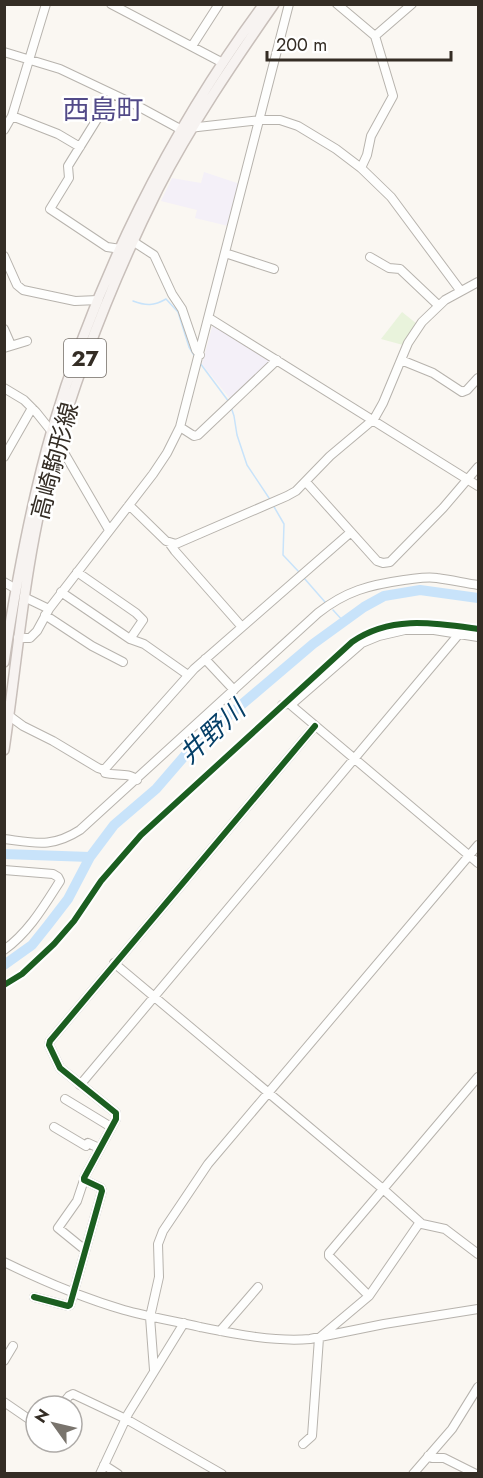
<svg xmlns="http://www.w3.org/2000/svg" width="483" height="1478" font-family="Jost,'Noto Sans JP',sans-serif">
  <rect width="100%" height="100%" fill="#faf7f2"/>
  <path fill="#f4f0f8" d="M204,172L240,184L228,226L195,218L197,210L161,201L172,178L201,183Z
    M215,325L272,360L231,400L202,364L212,327Z"/>
  <path fill="#e9f3dc" d="M402,312L417,324L403,345L381,339Z"/>
  <g fill="none" stroke-linecap="round" stroke-linejoin="round">
    <path stroke="#c8e3fa" stroke-width="1.5" d="M133,301C146,306 154,306 166,299L178,312L189,347L195,357
      M200,363L229,402
      M231,407L234,416L237,435L247,465L271,501
      M273,505L284,524L283,555L299,572
      M304,578L325,602
      M333,610L344,622"/>
    <path stroke="#c8e3fa" stroke-width="10" d="M4,854L90,857
      M4,965L32,945L48,925L68,899L90,857L114,825L156,789L194,745L313,644L364,607L384,596L420,590L478,598"/>
    <defs>
      <path id="minor" d="M111,4L223,63
        M337,4L375,36L393,96L371,136L367,155L361,168
        M375,36L412,4
        M192,46L219,4
        M4,52L60,69L134,104L180,129L260,120H280L298,126L336,149L361,168L391,197L460,290
        M112,95L68,166L69,178L50,209L107,247L121,249
        M12,116L58,134L80,147
        M4,130L12,116L46,4
        M134,242L154,255L172,294L182,309L196,350L200,355
        M225,253L274,269
        M4,256L17,285L23,290L75,301L98,300
        M370,257L389,268L400,269L438,305
        M209,318L478,486
        M4,329L11,345
        M4,348L27,341
        M401,360L433,373L462,392L467,390L478,378
        M4,388L24,400L36,412L52,432L109,530
        M180,427L194,436L198,435L277,360
        M4,457L32,408
        M306,482L377,561L383,563L390,562L443,508L478,467
        M129,505L166,541L176,544L287,496L296,491L330,456L374,419L383,403L408,343L422,322L445,300L478,282
        M170,544L175,551L242,627
        M77,572L136,613L143,620L130,639
        M4,582L16,589
        M61,592L130,639L144,644L188,675
        M24,597L49,609
        M45,615L92,646L123,662
        M478,637L434,630H405L379,636L362,643L293,703L292,706L478,863
        M18,638H30L37,631L49,609L153,474L167,453L180,427L289,4
        M205,659L234,690
        M282,705L293,703
        M4,712L23,726L53,741L98,768L104,770L194,669L351,532
        M104,770L105,773C116,776 129,772 137,780
        M4,839C36,843 52,848 80,830L318,613C346,591 369,585 404,580C415,579 426,576 437,578C451,580 465,583 478,585
        M4,870L53,874L58,877L60,881C44,906 29,932 4,950
        M114,963L383,1189L422,1224L445,1229L478,1254
        M80,1085L459,634
        M65,1099L111,1127
        M54,1127L86,1146L88,1143L99,1148
        M84,1180L77,1201L58,1228L85,1250
        M4,1262C43,1281 83,1298 124,1310C149,1317 175,1321 200,1327C235,1334 274,1342 310,1339L384,1324L478,1309
        M369,1296L329,1256V1253L478,1077
        M34,1297L68,1306L70,1305L102,1191L101,1188L84,1180V1178L116,1119V1113L60,1068L49,1045L50,1041L315,726
        M220,1331L258,1287
        M4,1361L13,1346
        M154,1370L150,1317L159,1277L158,1244L163,1231L208,1164L478,845
        M4,1402L36,1424
        M61,1406L69,1396L73,1394L126,1419L222,1474
        M303,1444L312,1436L319,1338L369,1296L420,1222
        M428,1456L432,1458H444L476,1474
        M104,1465L118,1474
        M100,1474L128,1414L184,1323
        M413,1474L452,1429L478,1387"/>
      <path id="major" d="M4,662C16,584 30,506 52,430C97,278 169,132 264,4
        M4,750C18,655 25,557 51,464C78,369 114,277 158,189C191,125 233,63 274,4"/>
    </defs>
    <use href="#minor" stroke="#b7b3ad" stroke-width="10"/>
    <use href="#major" stroke="#c8bfba" stroke-width="12"/>
    <use href="#minor" stroke="#fefefd" stroke-width="8"/>
    <use href="#major" stroke="#f7f3f1" stroke-width="9"/>
    <defs>
      <path id="cycleway" d="M4,985L22,974L54,944L74,921L101,881L141,835L352,642C391,615 435,623 478,629
        M34,1297L68,1306L70,1305L102,1191L101,1188L84,1180V1178L116,1119V1113L60,1068L49,1045L50,1041L315,726"/>
    </defs>
    <use href="#cycleway" stroke="#fff" stroke-width="10"/>
    <use href="#cycleway" stroke="#1b5e20" stroke-width="6"/>
  </g>
  <g text-anchor="middle" stroke-width="5" stroke-linejoin="round" paint-order="stroke">
    <rect fill="#fff" stroke="#716c66" stroke-width="1.5" x="64" y="339" width="42" height="38" rx="4.5"/>
    <g font-size="22" font-weight="bold" fill="#342d25">
      <text x="85" y="366">27</text>
    </g>
    <g font-size="24" fill="#342d25" stroke="#fff">
      <text transform="translate(55 461) rotate(-75)" y="8">高崎駒形線</text>
    </g>
    <g font-size="26" font-style="italic" fill="#053f67" stroke="#fff">
      <text transform="translate(212 732) rotate(-43)" y="9">井野川</text>
    </g>
    <g font-size="27" fill="#524a88" stroke="#fff">
      <text x="103" y="119">西島町</text>
    </g>
  </g>
  <rect width="483" height="1478" fill="none" stroke="#342d25" stroke-width="12"/>
  <g transform="translate(54 1424) rotate(304)"><circle r="28" fill="#ffffff" stroke="#aeaba8" stroke-width="1.5"/>
  <path d="M0-4.5L10 22L0 15L-10 22Z" fill="#79746d"/>
  <text y="-9" font-size="16" font-weight="bold" text-anchor="middle" fill="#342d25">N</text>
  </g>
  <path d="M267 51v9h184v-9" fill="none" stroke="#342d25" stroke-width="3"/>
  <text x="276" y="51" font-size="18" fill="#342d25" stroke="#ffffff" stroke-width="4.5" paint-order="stroke">200 m</text>
</svg>
